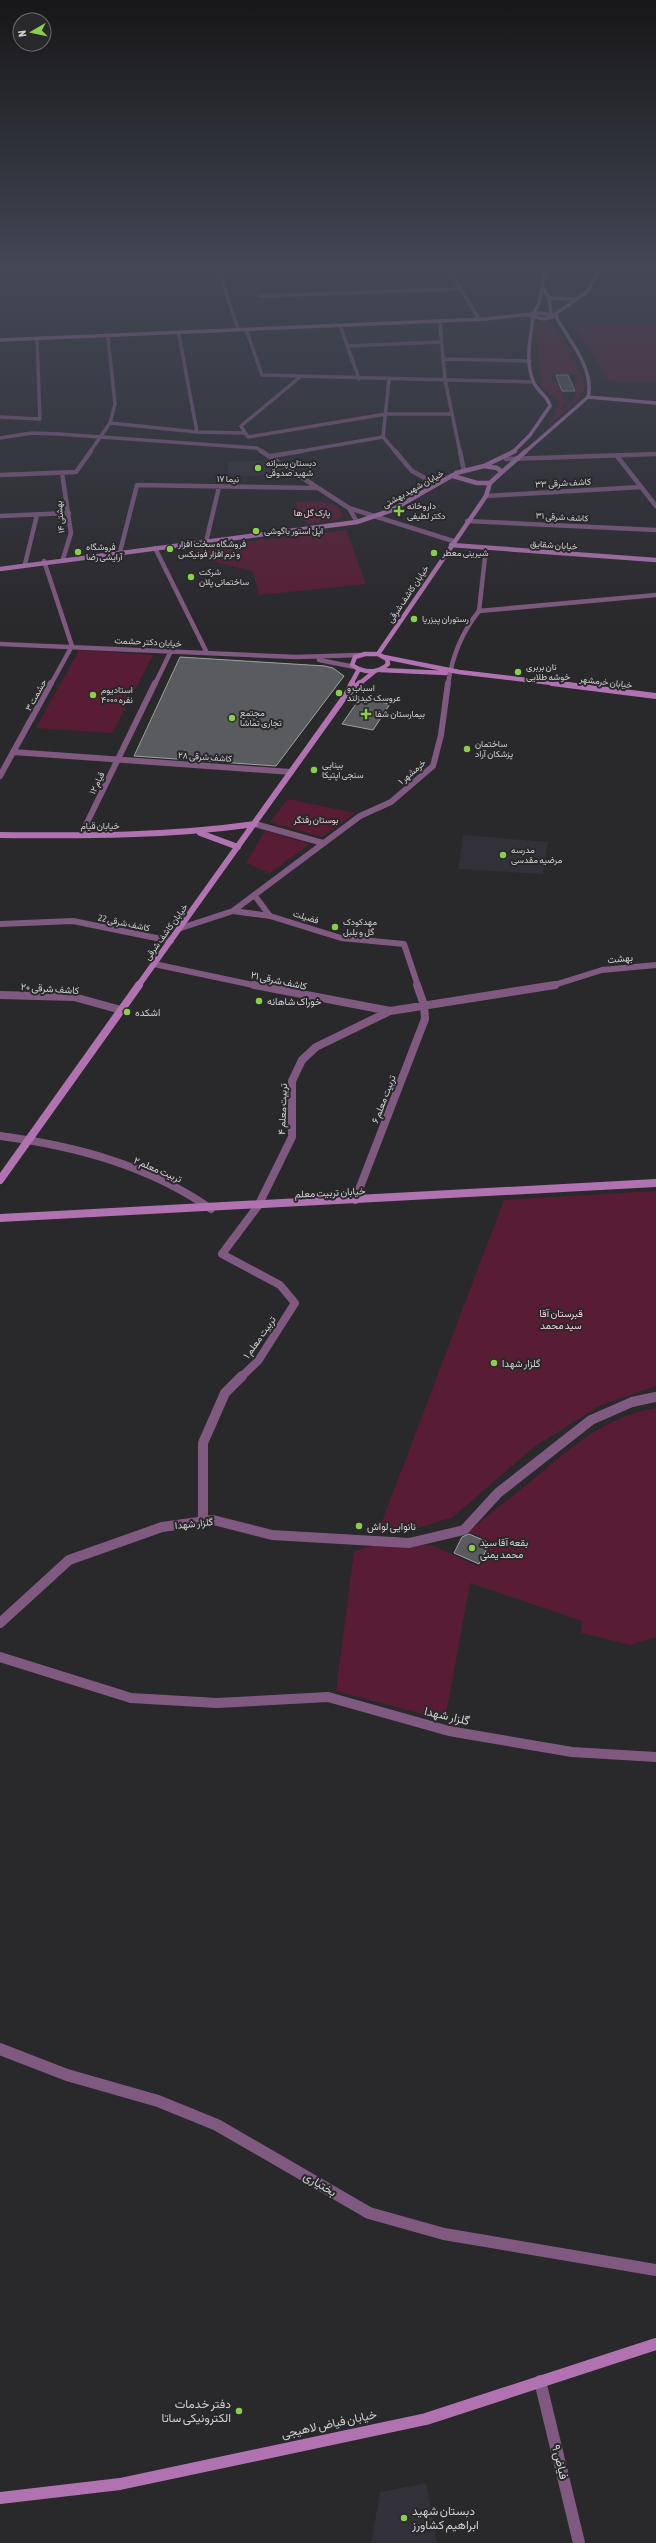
<svg xmlns="http://www.w3.org/2000/svg" width="656" height="2543" font-family="'Asap Condensed',Vazirmatn,sans-serif">
  <rect width="100%" height="100%" fill="#29282b"/>
  <path fill="#323038" d="M276,460L298,475L227,476L229,462Z
    M463,835L548,842L543,874L458,869Z
    M426,2483L437,2543H371L380,2492Z"/>
  <path fill="#581d34" fill-rule="evenodd" d="M543,321L553,323L587,385L577,401L548,426L559,403L556,398L542,388L535,324ZM550,374H575L578,381H572L577,393L566,408H561L565,402L557,382H553Z
    M571,323H656V382H610Z
    M296,502C311,502 338,497 343,516L338,520L307,524L297,514Z
    M346,530L366,584L259,595L253,571L198,558L195,548Z
    M79,650L153,655L112,733L36,728Z
    M288,799L355,813L322,837L270,822Z
    M265,831L310,844L270,873L246,863Z
    M656,1191V1386L599,1406L534,1447L453,1517L412,1530L380,1527L504,1200Z
    M656,1408V1637L630,1645L581,1633L582,1621L470,1583L445,1720L336,1691L354,1552L370,1546L431,1545L480,1567L493,1542L468,1532C488,1515 509,1499 530,1482C568,1450 605,1416 656,1408Z"/>
  <path fill="#595b5e" stroke="#a0a2a5" d="M556,375H568L575,391H562Z
    M180,657L325,666L333,668L344,676L276,766L134,756Z
    M360,698L390,704L373,730L342,724Z
    M469,1534L490,1543L479,1564L454,1553L462,1537Z"/>
  <g fill="none" stroke-linecap="round" stroke-linejoin="round">
    <path stroke="#805980" stroke-width="3.5" d="M219,272L238,329
      M450,272L479,319
      M260,296L460,289
      M440,323L445,380L460,452
      M341,328L359,379
      M247,332L262,375L533,382
      M179,335L197,432
      M347,346L441,342
      M443,359L530,361
      M0,417L40,419L37,341
      M110,423L197,432L245,433
      M248,437L386,414H452
      M248,437L241,426L300,377
      M383,437L396,452
      M383,437L389,379
      M0,438L32,433L59,434L257,448L263,452
      M90,452L110,423L115,404L108,338
      M296,452L383,437"/>
    <path stroke="#805980" stroke-width="4.5" d="M261,451L349,508L453,541
      M395,451L412,471L436,484
      M460,451L464,471
      M271,456L302,451
      M617,456L656,506
      M506,459L656,454
      M62,473L71,533L63,559
      M0,475L76,472L91,451
      M486,496L641,487
      M349,508L357,522
      M0,516L69,513
      M467,521L656,530
      M206,542L219,487
      M155,548L207,653
      M120,552L137,485L318,488
      M44,561L72,646L51,684
      M25,564L37,515
      M479,611L656,595
      M479,611L486,548
      M0,644L296,657L359,655
      M319,660L355,667
      M155,684L171,651
      M448,684C452,657 462,632 479,611"/>
    <path stroke="#805980" stroke-width="6" d="M13,752L291,772
      M0,776L51,683
      M255,824L323,843
      M81,835L155,683
      M255,896L270,916
      M233,911L270,916L341,938L404,944L418,986
      M0,924L73,921L171,941
      M181,928L233,911L360,816L391,802L433,766L441,735L448,683
      M154,964L258,986
      M551,986L602,970L656,965"/>
    <path stroke="#805980" stroke-width="8" d="M254,985L390,1011L555,985
      M0,995L74,997L121,1010
      M0,1136C75,1146 148,1165 211,1209
      M355,1200L425,1019L424,1005L417,985
      M241,1377L258,1361L295,1303L280,1285L222,1254L258,1206L292,1137V1081L302,1060L316,1047L390,1011"/>
    <path stroke="#805980" stroke-width="10" d="M203,1521V1443L225,1393L242,1376
      M0,1623L69,1560L162,1527L213,1520L272,1535L409,1543L464,1530L498,1493L591,1420L632,1402L656,1397
      M0,1657L131,1698L217,1703L328,1697L449,1731L572,1752L656,1757"/>
    <path stroke="#805980" stroke-width="12" d="M0,2049L67,2075L158,2101L217,2125L369,2213L444,2234L656,2270
      M540,2381L579,2543"/>
    <path stroke="#b172b1" stroke-width="3.5" d="M543,288L549,298L551,313
      M549,298L574,299
      M534,313L539,303L545,272
      M555,314L587,292L598,272
      M0,340L485,319L540,313L557,316L544,319L527,315
      M588,397L656,403
      M513,452L530,435L550,406C548,396 538,392 534,383C525,364 530,338 533,318
      M525,452L588,397C595,370 569,340 556,317"/>
    <path stroke="#b172b1" stroke-width="4.5" d="M484,466L515,451
      M484,466L497,468L502,472L490,483H477L453,476L456,473Z
      M502,472L526,451
      M451,545L656,560
      M0,569L357,522L392,510L453,475
      M365,654H378L387,659L388,664C378,674 363,673 352,665L355,657Z
      M378,654L486,496L490,483
      M384,657L459,672L560,684
      M380,670L446,673
      M351,684L359,669
      M359,684L375,671"/>
    <path stroke="#b172b1" stroke-width="6" d="M552,683L656,696
      M349,693L360,683
      M200,833L238,847
      M0,835C86,836 170,836 255,824
      M138,986L346,695L352,683"/>
    <path stroke="#b172b1" stroke-width="8" d="M0,1180L139,985
      M0,1218L656,1183"/>
    <path stroke="#b172b1" stroke-width="12" d="M0,2498L120,2484L426,2419L656,2344"/>
  </g>
  <linearGradient id="sky" x2="0" y2="1"><stop stop-color="#171618"/><stop offset="0.43" stop-color="#434855"/><stop offset="1" stop-color="#434855" stop-opacity="0"/></linearGradient>
  <rect width="656" height="628" fill="url(#sky)"/>
  <g fill="#89cf48" stroke="#29282b" stroke-width="1.5">
    <circle cx="258" cy="468" r="4"/>
    <path d="M397 505h4v4h4v4h-4v4h-4v-4h-4v-4h4z"/>
    <circle cx="256" cy="531" r="4"/>
    <circle cx="170" cy="549" r="4"/>
    <circle cx="78" cy="552" r="4"/>
    <circle cx="434" cy="553" r="4"/>
    <circle cx="191" cy="577" r="4"/>
    <circle cx="414" cy="619" r="4"/>
    <circle cx="518" cy="672" r="4"/>
    <circle cx="339" cy="693" r="4"/>
    <circle cx="93" cy="695" r="4"/>
    <path d="M364 708h4v4h4v4h-4v4h-4v-4h-4v-4h4z"/>
    <circle cx="232" cy="718" r="4"/>
    <circle cx="467" cy="749" r="4"/>
    <circle cx="314" cy="770" r="4"/>
    <circle cx="503" cy="855" r="4"/>
    <circle cx="335" cy="927" r="4"/>
    <circle cx="259" cy="1001" r="4"/>
    <circle cx="127" cy="1012" r="4"/>
    <circle cx="494" cy="1363" r="4"/>
    <circle cx="359" cy="1526" r="4"/>
    <circle cx="472" cy="1548" r="4"/>
    <circle cx="239" cy="2411" r="4"/>
    <circle cx="404" cy="2518" r="4"/>
  </g>
  <g text-anchor="middle" stroke-width="4" stroke-linejoin="round" paint-order="stroke">
    <g font-size="9" fill="#d1d1d3" stroke="#29282b" text-anchor="start">
      <text x="266" y="466">دبستان پسرانه<tspan x="266" dy="10">شهید صدوقی</tspan></text>
      <text x="407" y="509">داروخانه<tspan x="407" dy="10">دکتر لطیفی</tspan></text>
      <text x="264" y="534">اپل استور باگوشی</text>
      <text x="178" y="547">فروشگاه سخت افزار<tspan x="178" dy="10">و نرم افزار فونیکس</tspan></text>
      <text x="86" y="550">فروشگاه<tspan x="86" dy="10">آرایشی رضا</tspan></text>
      <text x="442" y="556">شیرینی معطر</text>
      <text x="199" y="575">شرکت<tspan x="199" dy="10">ساختمانی پلان</tspan></text>
      <text x="422" y="622">رستوران پیزریا</text>
      <text x="526" y="670">نان بربری<tspan x="526" dy="10">خوشه طلایی</tspan></text>
      <text x="347" y="691">اسباب و<tspan x="347" dy="10">عروسک کیدزلند</tspan></text>
      <text x="101" y="693">استادیوم<tspan x="101" dy="10">۴۰۰۰ نفره</tspan></text>
      <text x="240" y="716">مجتمع<tspan x="240" dy="10">تجاری تماشا</tspan></text>
      <text x="375" y="717">بیمارستان شفا</text>
      <text x="475" y="747">ساختمان<tspan x="475" dy="10">پزشکان آراد</tspan></text>
      <text x="322" y="768">بینایی<tspan x="322" dy="10">سنجی اپتیکا</tspan></text>
      <text x="511" y="853">مدرسه<tspan x="511" dy="10">مرضیه مقدسی</tspan></text>
      <text x="343" y="925">مهدکودک<tspan x="343" dy="10">گل و بلبل</tspan></text>
    </g>
    <g font-size="9" fill="#d1d1d3" stroke="#29282b">
      <text transform="translate(228 479) rotate(1)" y="3">نیما ۱۷</text>
      <text transform="translate(563 483) rotate(-3)" y="3">کاشف شرقی ۳۳</text>
      <text transform="translate(413 489) rotate(-29)" y="3">خیابان شهید بهشتی</text>
      <text transform="translate(60 517) rotate(-95)" y="3">بهشتی ۱۴</text>
      <text transform="translate(562 517) rotate(3)" y="3">کاشف شرقی ۳۱</text>
      <text transform="translate(554 545) rotate(4)" y="3">خیابان شقایق</text>
      <text transform="translate(408 594) rotate(-56)" y="3">خیابان کاشف شرقی</text>
      <text transform="translate(148 642) rotate(3)" y="3">خیابان دکتر حشمت</text>
      <text transform="translate(606 682) rotate(7)" y="3">خیابان خرمشهر</text>
      <text transform="translate(36 695) rotate(-61)" y="3">حشمت ۳</text>
      <text transform="translate(205 757) rotate(4)" y="3">کاشف شرقی ۲۸</text>
      <text transform="translate(412 772) rotate(-41)" y="3">خرمشهر ۱</text>
      <text transform="translate(97 783) rotate(-64)" y="3">قیام ۱۲</text>
      <text x="100" y="829">خیابان قیام</text>
      <text transform="translate(306 917) rotate(17)" y="3">فضیلت</text>
      <text transform="translate(124 923) rotate(12)" y="3">کاشف شرقی 22</text>
      <text transform="translate(166 932) rotate(-54)" y="3">خیابان کاشف شرقی</text>
    </g>
    <g font-size="9" fill="#f8c9d7" stroke="#29282b">
      <text x="312" y="516">پارک گل ها</text>
      <text x="316" y="823">بوستان رفتگر</text>
    </g>
    <g font-size="10" fill="#d1d1d3" stroke="#29282b">
      <text transform="translate(620 958) rotate(-6)" y="4">بهشت</text>
      <text transform="translate(279 980) rotate(12)" y="4">کاشف شرقی ۲۱</text>
      <text transform="translate(50 988) rotate(4)" y="4">کاشف شرقی ۲۰</text>
      <text transform="translate(383 1099) rotate(-69)" y="4">تربیت معلم ۶</text>
      <text transform="translate(282 1109) rotate(-88)" y="4">تربیت معلم ۴</text>
      <text transform="translate(158 1169) rotate(23)" y="4">تربیت معلم ۲</text>
      <text transform="translate(330 1192) rotate(-3)" y="4">خیابان تربیت معلم</text>
      <text transform="translate(259 1337) rotate(-55)" y="4">تربیت معلم ۱</text>
      <text transform="translate(194 1523) rotate(-6)" y="4">گلزار شهدا</text>
    </g>
    <g font-size="10" fill="#d1d1d3" stroke="#29282b" text-anchor="start">
      <text x="267" y="1005">خوراک شاهانه</text>
      <text x="135" y="1016">اشکده</text>
      <text x="502" y="1367">گلزار شهدا</text>
      <text x="367" y="1530">نانوایی لواش</text>
      <text x="480" y="1546">بقعه آقا سید<tspan x="480" dy="12">محمد یمنی</tspan></text>
    </g>
    <g font-size="10" fill="#f8c9d7" stroke="#29282b">
      <text x="561" y="1317">قبرستان آقا<tspan x="561" dy="12">سید محمد</tspan></text>
    </g>
    <g font-size="12" fill="#d1d1d3" stroke="#29282b">
      <text transform="translate(447 1716) rotate(13)" y="4">گلزار شهدا</text>
      <text transform="translate(320 2184) rotate(31)" y="4">بختیاری</text>
      <text transform="translate(329 2424) rotate(-12)" y="4">خیابان فیاض لاهیجی</text>
      <text transform="translate(560 2462) rotate(76)" y="4">فیاض ۹</text>
    </g>
    <g font-size="12" fill="#d1d1d3" stroke="#29282b" text-anchor="end">
      <text x="231" y="2408">دفتر خدمات<tspan x="231" dy="14">الکترونیکی ساتا</tspan></text>
      <text x="412" y="2515" text-anchor="start">دبستان شهید<tspan x="412" dy="14">ابراهیم کشاورز</tspan></text>
    </g>
  </g>
  <g transform="translate(32 32) rotate(261)"><circle r="19" fill="#29282b" stroke="#6c6c6e"/>
  <path d="M0-3L7 15L0 10L-7 15Z" fill="#89cf48"/>
  <text y="-6" font-size="11" font-weight="bold" text-anchor="middle" fill="#d1d1d3">N</text>
  </g>
</svg>
